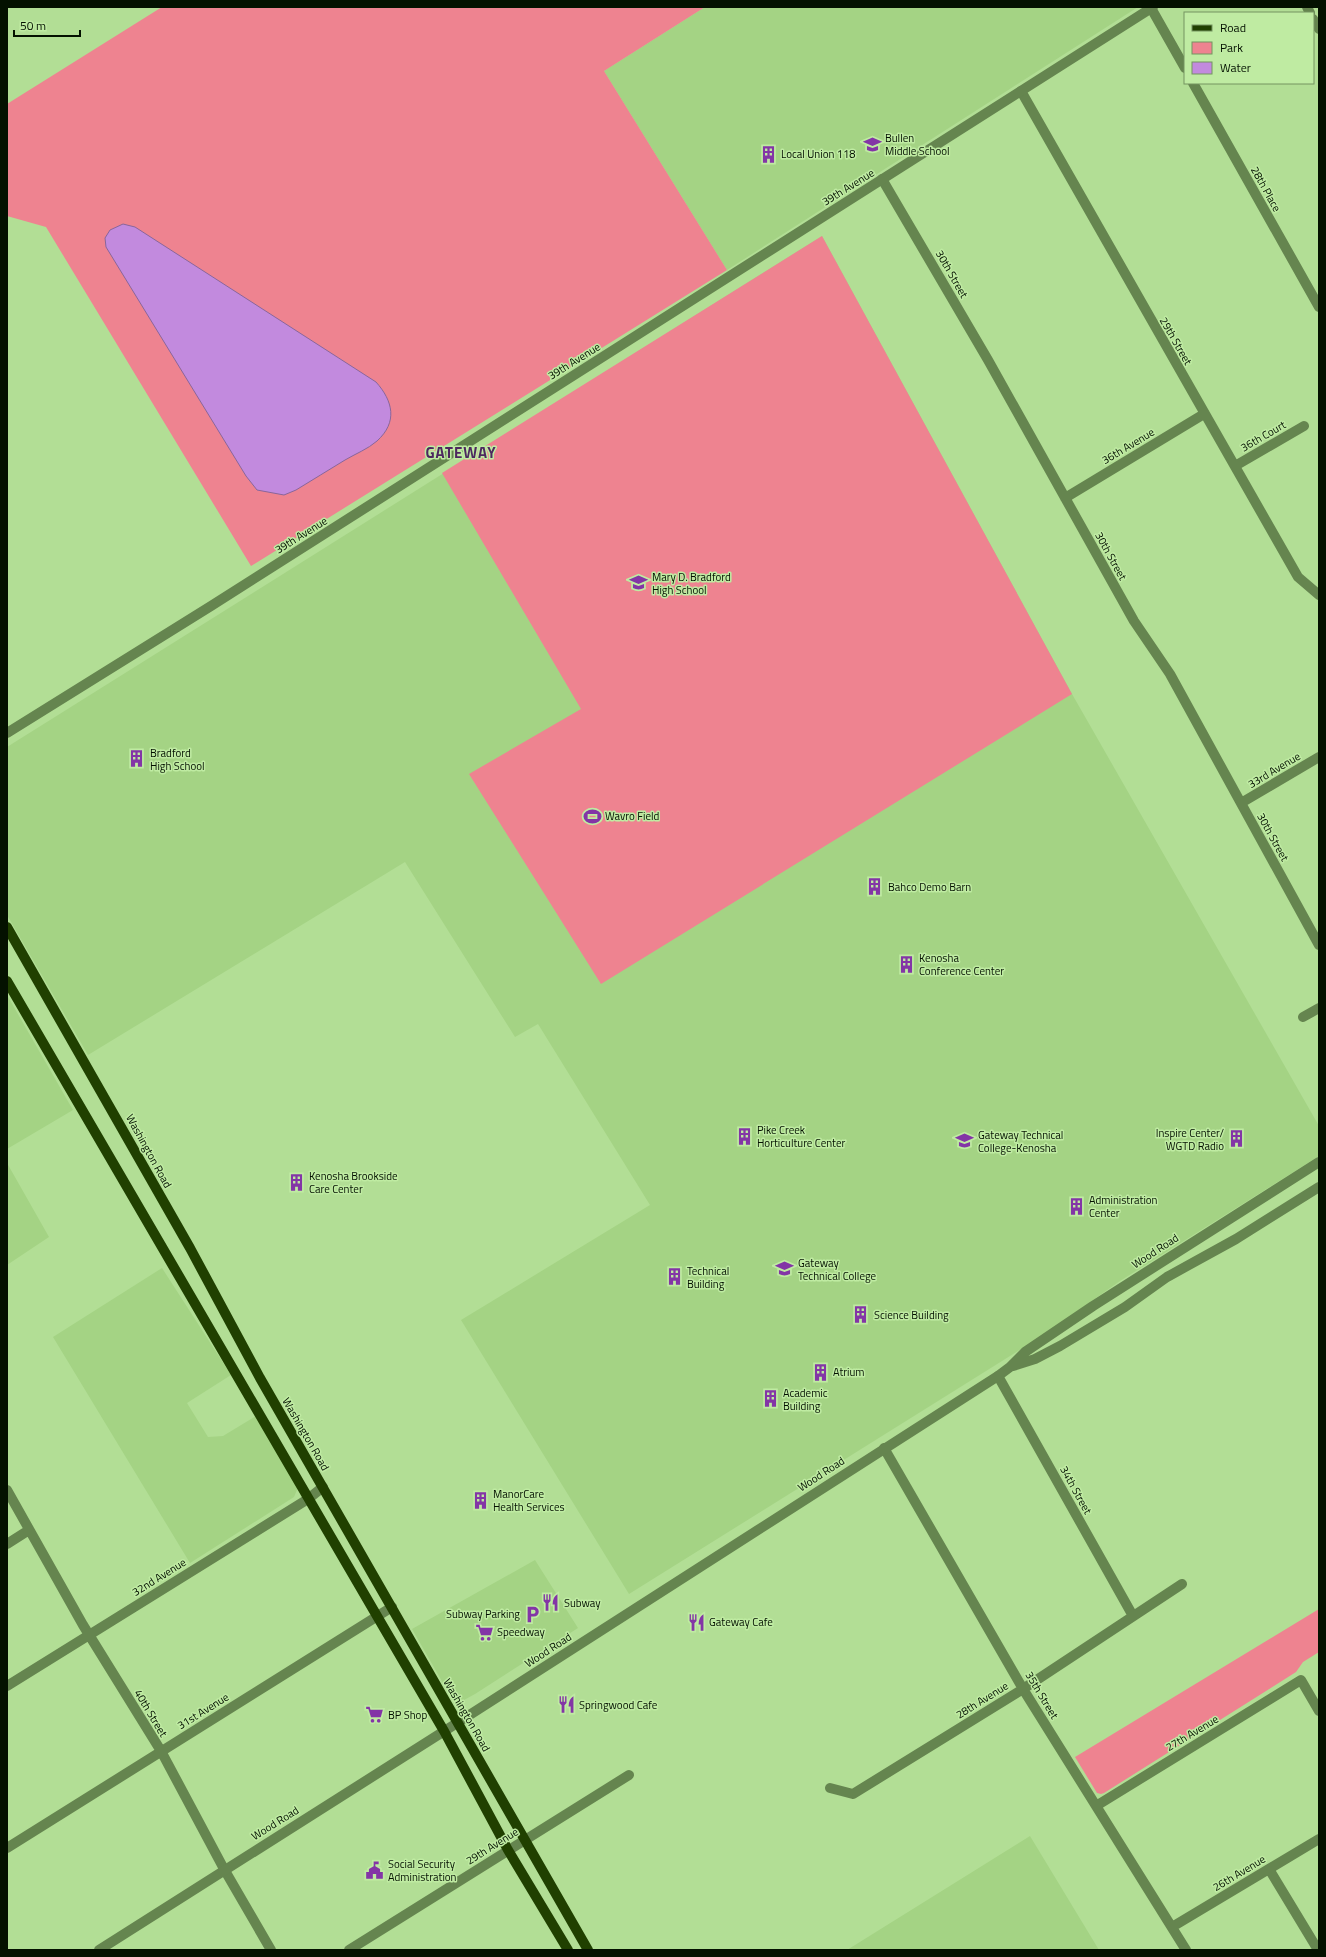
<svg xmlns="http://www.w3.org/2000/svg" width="1326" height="1957" font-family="'Titillium Web',sans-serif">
  <rect width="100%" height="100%" fill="#b2de95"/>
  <path fill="#a4d384" d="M705,7H1138L727,270L604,71Z
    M822,236L1072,694L1319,1126V1156L1120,1281L1039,1338L629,1594L461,1320L650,1205L538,1024L515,1037L405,862L88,1055L7,915V747Z
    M7,995L73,1110L7,1149Z
    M7,1163L49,1237L7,1265Z
    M162,1268L231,1375L187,1403L208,1437L223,1436L256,1416L297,1485V1490L294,1497L190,1563L53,1337Z
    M535,1560L578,1628L475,1694L464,1700L455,1701L451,1697L412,1629Z
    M1030,1836L1099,1950H847Z"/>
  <path fill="#ee8390" d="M162,7H705L604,71L727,270L251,566L46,227L7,216V104Z
    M822,236L1072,694L601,984L469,774L581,709L442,473Z
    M1319,1609V1652L1303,1662L1296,1672L1104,1793L1101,1794L1097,1793L1075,1757Z"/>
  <path fill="#c28ade" stroke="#89669b" d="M123,224L135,227L376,382C393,401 398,422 377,441C368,449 355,454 345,460C329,470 312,480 296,490L284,495L257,490L246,476L106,247L105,238L110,230Z"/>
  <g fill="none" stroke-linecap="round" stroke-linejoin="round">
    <path stroke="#65854f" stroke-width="10" d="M1151,8L1185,68
      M1193,83L1319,307
      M1021,91L1298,577L1319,595
      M882,179L988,360L1134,621L1170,674L1319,945
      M1235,466L1304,426
      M1065,498L1204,414
      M1241,803L1319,757
      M1303,1017L1319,1008
      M998,1376L1133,1616
      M884,1448L1023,1689L1186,1950
      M7,1490L83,1625L161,1751L224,1869L271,1950
      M7,1544L29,1530
      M7,1686L308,1499L323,1487
      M830,1788L853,1794L1023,1689L1182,1584
      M1096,1806L1301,1680L1319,1711
      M7,1848L392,1607
      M1269,1869L1318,1950
      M1172,1927L1319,1839
      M349,1950L629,1775"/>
    <path stroke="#65854f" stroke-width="10" d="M1307,7L1310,13
      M1313,19L1319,29
      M7,733L211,606L1153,7
      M1013,1366L1035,1359L1060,1346L1125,1307L1167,1277L1236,1239L1319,1187
      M99,1950L457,1723L998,1376L1010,1367L1025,1352L1093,1306L1319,1162"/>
    <path stroke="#204000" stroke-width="10" d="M7,927L190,1248L260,1378L588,1950
      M7,981L444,1731L508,1850L568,1950"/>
  </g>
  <defs>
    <symbol id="school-bare" viewBox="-9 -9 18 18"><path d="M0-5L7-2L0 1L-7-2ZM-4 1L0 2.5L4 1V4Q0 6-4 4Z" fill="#8335a6" stroke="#bfeba2" stroke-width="2.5" paint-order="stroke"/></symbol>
    <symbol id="building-bare" viewBox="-9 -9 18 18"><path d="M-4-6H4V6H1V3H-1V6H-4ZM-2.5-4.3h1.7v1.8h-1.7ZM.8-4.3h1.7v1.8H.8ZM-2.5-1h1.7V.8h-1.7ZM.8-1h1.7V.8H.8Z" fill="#8335a6" stroke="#bfeba2" stroke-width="2.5" paint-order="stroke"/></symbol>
    <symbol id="stadium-bare" viewBox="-9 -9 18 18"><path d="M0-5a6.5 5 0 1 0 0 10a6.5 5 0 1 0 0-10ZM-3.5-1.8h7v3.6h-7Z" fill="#8335a6" stroke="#bfeba2" stroke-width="2.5" paint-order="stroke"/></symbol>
    <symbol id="university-bare" viewBox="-9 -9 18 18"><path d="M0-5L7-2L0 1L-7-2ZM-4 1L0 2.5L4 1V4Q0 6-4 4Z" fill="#8335a6" stroke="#bfeba2" stroke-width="2.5" paint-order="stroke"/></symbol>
    <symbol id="restaurant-bare" viewBox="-9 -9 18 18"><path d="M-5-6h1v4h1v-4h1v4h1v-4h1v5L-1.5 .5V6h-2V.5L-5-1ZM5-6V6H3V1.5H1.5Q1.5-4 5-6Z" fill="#8335a6" stroke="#bfeba2" stroke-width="2.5" paint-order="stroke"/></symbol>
    <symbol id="parking-bare" viewBox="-9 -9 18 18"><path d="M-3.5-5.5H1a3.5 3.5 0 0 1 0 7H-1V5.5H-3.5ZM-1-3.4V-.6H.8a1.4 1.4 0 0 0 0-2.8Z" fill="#8335a6" stroke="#bfeba2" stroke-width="2.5" paint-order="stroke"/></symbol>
    <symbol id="supermarket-bare" viewBox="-9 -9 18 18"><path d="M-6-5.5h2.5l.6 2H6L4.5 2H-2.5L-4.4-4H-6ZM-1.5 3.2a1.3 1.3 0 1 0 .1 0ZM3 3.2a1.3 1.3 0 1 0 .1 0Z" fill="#8335a6" stroke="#bfeba2" stroke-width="2.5" paint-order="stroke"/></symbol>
    <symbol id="civic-bare" viewBox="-9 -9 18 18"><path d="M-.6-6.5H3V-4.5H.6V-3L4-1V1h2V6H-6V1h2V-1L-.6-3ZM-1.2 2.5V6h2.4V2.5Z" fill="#8335a6" stroke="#bfeba2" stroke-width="2.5" paint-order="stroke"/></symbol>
  </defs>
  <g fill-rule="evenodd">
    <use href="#school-bare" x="860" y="132" width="25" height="25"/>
    <use href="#building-bare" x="756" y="142" width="25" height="25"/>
    <use href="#school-bare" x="626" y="570" width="25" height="25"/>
    <use href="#building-bare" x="124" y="746" width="25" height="25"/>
    <use href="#stadium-bare" x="580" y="804" width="25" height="25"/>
    <use href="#building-bare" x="862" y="874" width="25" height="25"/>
    <use href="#building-bare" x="894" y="952" width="25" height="25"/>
    <use href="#building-bare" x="732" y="1124" width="25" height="25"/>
    <use href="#building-bare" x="1224" y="1126" width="25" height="25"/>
    <use href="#university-bare" x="952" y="1128" width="25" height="25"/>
    <use href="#building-bare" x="284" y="1170" width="25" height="25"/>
    <use href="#building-bare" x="1064" y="1194" width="25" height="25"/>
    <use href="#school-bare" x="772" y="1256" width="25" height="25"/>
    <use href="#building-bare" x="662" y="1264" width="25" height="25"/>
    <use href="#building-bare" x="848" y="1302" width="25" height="25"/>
    <use href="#building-bare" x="808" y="1360" width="25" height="25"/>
    <use href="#building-bare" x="758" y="1386" width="25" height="25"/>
    <use href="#building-bare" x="468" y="1488" width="25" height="25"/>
    <use href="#restaurant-bare" x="538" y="1590" width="25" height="25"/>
    <use href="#parking-bare" x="520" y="1602" width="25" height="25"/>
    <use href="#restaurant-bare" x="684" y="1610" width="25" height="25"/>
    <use href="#supermarket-bare" x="472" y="1620" width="25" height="25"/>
    <use href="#restaurant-bare" x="554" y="1692" width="25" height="25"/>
    <use href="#supermarket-bare" x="362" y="1702" width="25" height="25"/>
    <use href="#civic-bare" x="362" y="1858" width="25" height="25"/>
  </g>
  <g text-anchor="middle" stroke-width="3" stroke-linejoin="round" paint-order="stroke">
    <g font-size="11" fill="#041100" stroke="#bfeba2" text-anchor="start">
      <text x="885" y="142">Bullen<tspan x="885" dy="13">Middle School</tspan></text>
      <text x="781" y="158">Local Union 118</text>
      <text x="652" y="581">Mary D. Bradford<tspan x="652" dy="13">High School</tspan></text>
      <text x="150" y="757">Bradford<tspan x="150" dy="13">High School</tspan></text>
      <text x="605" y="820">Wavro Field</text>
      <text x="888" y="891">Bahco Demo Barn</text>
      <text x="919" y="962">Kenosha<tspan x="919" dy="13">Conference Center</tspan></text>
      <text x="757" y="1134">Pike Creek<tspan x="757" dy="13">Horticulture Center</tspan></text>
      <text x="1224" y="1137" text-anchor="end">Inspire Center/<tspan x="1224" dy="13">WGTD Radio</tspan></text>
      <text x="978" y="1139">Gateway Technical<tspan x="978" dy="13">College-Kenosha</tspan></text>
      <text x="309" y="1180">Kenosha Brookside<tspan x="309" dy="13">Care Center</tspan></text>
      <text x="1089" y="1204">Administration<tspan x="1089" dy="13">Center</tspan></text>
      <text x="798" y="1267">Gateway<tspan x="798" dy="13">Technical College</tspan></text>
      <text x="687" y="1275">Technical<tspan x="687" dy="13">Building</tspan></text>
      <text x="874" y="1319">Science Building</text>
      <text x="833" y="1376">Atrium</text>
      <text x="783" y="1397">Academic<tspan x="783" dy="13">Building</tspan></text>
      <text x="493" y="1498">ManorCare<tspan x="493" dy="13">Health Services</tspan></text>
      <text x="564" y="1607">Subway</text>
      <text x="520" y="1618" text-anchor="end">Subway Parking</text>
      <text x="709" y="1626">Gateway Cafe</text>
      <text x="497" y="1636">Speedway</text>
      <text x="579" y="1709">Springwood Cafe</text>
      <text x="388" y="1719">BP Shop</text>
      <text x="388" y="1868">Social Security<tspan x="388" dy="13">Administration</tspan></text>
    </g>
    <g font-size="11" fill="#041100" stroke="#bfeba2">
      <text transform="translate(848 187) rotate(-32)" y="4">39th Avenue</text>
      <text transform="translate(1266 189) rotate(61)" y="4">28th Place</text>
      <text transform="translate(952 274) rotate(60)" y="4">30th Street</text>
      <text transform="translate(1176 341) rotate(60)" y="4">29th Street</text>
      <text transform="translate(574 361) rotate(-32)" y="4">39th Avenue</text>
      <text transform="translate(1263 436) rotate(-30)" y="4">36th Court</text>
      <text transform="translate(1128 446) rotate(-31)" y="4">36th Avenue</text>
      <text transform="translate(301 535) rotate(-32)" y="4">39th Avenue</text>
      <text transform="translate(1111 556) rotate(61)" y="4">30th Street</text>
      <text transform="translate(1274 770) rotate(-31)" y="4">33rd Avenue</text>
      <text transform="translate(1273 837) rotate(61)" y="4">30th Street</text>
      <text transform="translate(149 1151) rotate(61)" y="4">Washington Road</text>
      <text transform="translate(1155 1251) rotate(-33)" y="4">Wood Road</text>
      <text transform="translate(306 1434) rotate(60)" y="4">Washington Road</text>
      <text transform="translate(821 1474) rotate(-33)" y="4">Wood Road</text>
      <text transform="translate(1076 1490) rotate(61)" y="4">34th Street</text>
      <text transform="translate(159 1577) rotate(-32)" y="4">32nd Avenue</text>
      <text transform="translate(548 1650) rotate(-33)" y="4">Wood Road</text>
      <text transform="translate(1042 1695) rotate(59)" y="4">35th Street</text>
      <text transform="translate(982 1700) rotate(-32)" y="4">28th Avenue</text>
      <text transform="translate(203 1711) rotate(-32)" y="4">31st Avenue</text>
      <text transform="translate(151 1713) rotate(59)" y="4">40th Street</text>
      <text transform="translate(467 1715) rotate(60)" y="4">Washington Road</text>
      <text transform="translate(1192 1733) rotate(-31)" y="4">27th Avenue</text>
      <text transform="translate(275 1823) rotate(-32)" y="4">Wood Road</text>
      <text transform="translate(492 1846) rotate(-32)" y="4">29th Avenue</text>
      <text transform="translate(1239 1873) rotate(-31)" y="4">26th Avenue</text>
    </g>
    <g font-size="15" font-weight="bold" letter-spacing="1" fill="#4d285f" stroke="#bfeba2">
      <text x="461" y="458">GATEWAY</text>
    </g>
  </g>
  <rect width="1326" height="1957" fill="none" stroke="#041100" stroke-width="16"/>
  <rect x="1184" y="12" width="130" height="72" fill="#bfeba2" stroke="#749461"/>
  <rect x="1192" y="25" width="20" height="6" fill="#204000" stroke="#749461"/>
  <text x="1220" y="32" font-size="12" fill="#041100">Road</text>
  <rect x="1192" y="42" width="20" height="12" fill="#ee8390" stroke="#749461"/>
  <text x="1220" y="52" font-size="12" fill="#041100">Park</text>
  <rect x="1192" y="62" width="20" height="12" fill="#c28ade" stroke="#749461"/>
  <text x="1220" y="72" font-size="12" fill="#041100">Water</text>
  <path d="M14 30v6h66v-6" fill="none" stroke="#041100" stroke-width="2"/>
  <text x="20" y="30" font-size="12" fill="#041100" stroke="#bfeba2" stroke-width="3" paint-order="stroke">50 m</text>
</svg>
